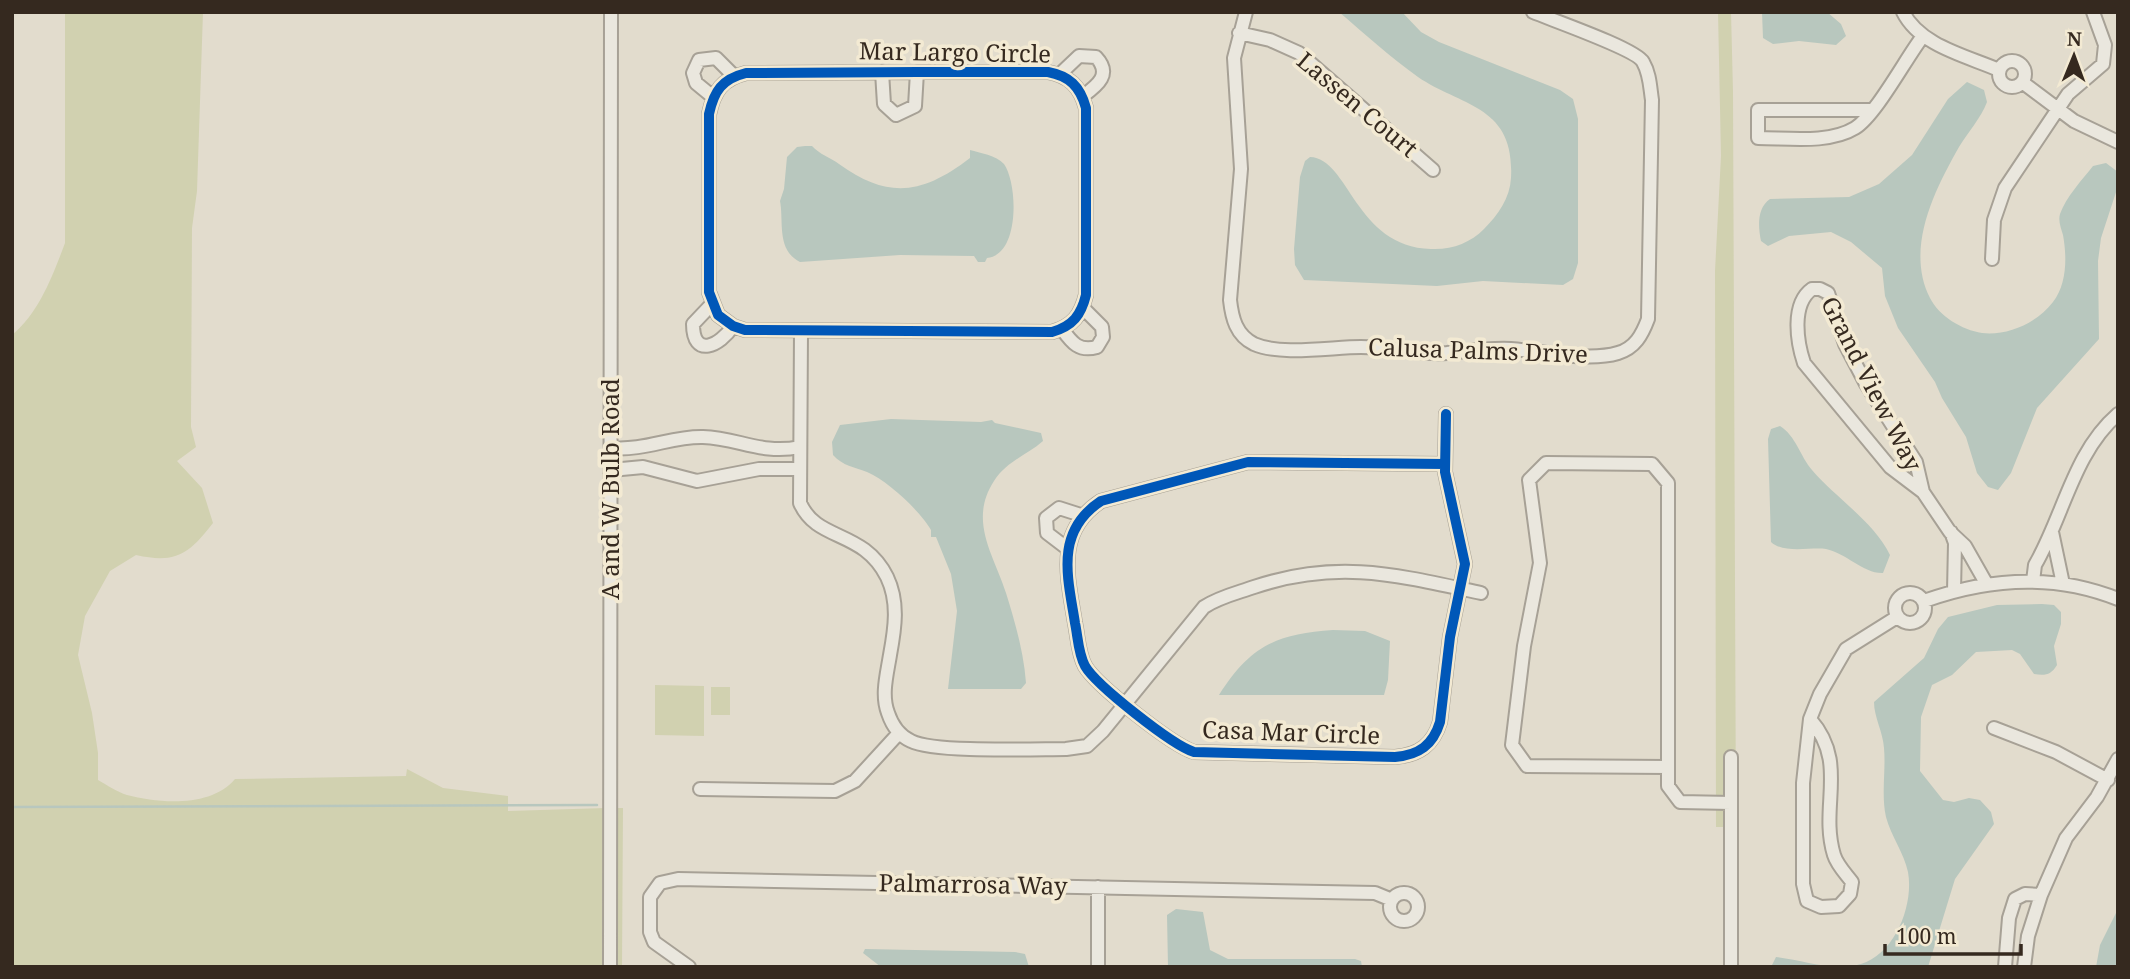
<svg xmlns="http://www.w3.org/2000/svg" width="2130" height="979" font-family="'Noto Serif',serif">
  <rect width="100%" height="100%" fill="#e2dccd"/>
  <path fill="#d1d1b0" d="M65,12H203L197,191L192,228L191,427L196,447L177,461L202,488L213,523C189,554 176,564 136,555L110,571L85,616L78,655L92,713L98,753V780C107,785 117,792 127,795C161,804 212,807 235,779L406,776L407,769L443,788L508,796V811L606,808L605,967H12V335C39,313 53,275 65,243Z
    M1718,12H1731L1733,92L1736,827H1716L1715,271L1721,156Z
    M655,685L704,686V736L655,735Z
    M711,687H730V715H711Z
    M615,808H623L622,967H615Z"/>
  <path fill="#b8c7be" d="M1339,12H1402L1421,32L1439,42L1560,90L1573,99L1578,119V263L1573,279L1563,285L1483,281L1437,286L1304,280L1295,265L1294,249L1300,177L1305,161L1310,157C1349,158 1355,247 1431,249C1452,250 1470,243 1484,229C1498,215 1510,198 1511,178C1515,105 1462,107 1418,77C1390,57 1365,34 1339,12Z
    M1762,12H1827L1841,24L1846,36L1836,45L1799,41L1773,44L1763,38Z
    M1967,82L1984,90L1987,102C1981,118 1968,132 1959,147C1934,191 1905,249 1930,298C1939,316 1962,330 1982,333C2007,336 2037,323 2053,302C2067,284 2067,257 2063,235C2061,228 2058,221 2060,214C2066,197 2082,180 2093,166L2106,163L2118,172V186L2101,238L2098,261L2099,339L2037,408L2011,473L1998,490L1988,487L1977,473L1966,437L1942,398L1935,382L1898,328L1885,296L1882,268L1851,242L1831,232L1789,236L1768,246L1761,241C1758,226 1757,208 1770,199L1849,197L1879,184L1912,155L1948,99Z
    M805,146H812C819,154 831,158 839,164C889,200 923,194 970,158V150C980,153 996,155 1004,164C1018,184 1020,255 987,258L985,262H978L974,256L900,255L800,262C776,250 784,221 780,201L784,189L787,157L797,147Z
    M891,419L981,422L992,420L995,423L1041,433L1043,441C1026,456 1008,460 994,481C968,521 994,555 1006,593C1015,622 1024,653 1026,683L1021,689H948L957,611L951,574L936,537H931V530C920,511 888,481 867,472C854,467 843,466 833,455L832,442L840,425Z
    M1780,426C1796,436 1800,456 1812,470C1836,498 1874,522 1890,555L1883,573C1864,574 1846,553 1826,549C1810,547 1784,554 1771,542L1768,439L1771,429Z
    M2042,604L2054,605L2061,612V624L2054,646L2057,665C2051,675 2045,676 2034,674L2020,654L2012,650L1976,652L1952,675L1932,685L1921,717L1920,771L1943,800L1954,802L1969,798L1980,800L1991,812L1994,824L1955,879L1928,967H1771L1776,957C1803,960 1833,972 1861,964C1895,954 1914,905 1908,872C1904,853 1891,836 1886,817C1881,794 1886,771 1884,748C1883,732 1874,717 1874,702L1924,658L1938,629L1948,617L1997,605Z
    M1333,630L1365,631L1390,641L1388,680L1384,695H1219C1250,646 1276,634 1333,630Z
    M1176,909L1203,912L1210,950L1228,959H1355L1361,961L1362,967H1168L1167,915Z
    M2118,909V967H2096L2100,945Z
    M865,949L1015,952L1025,954L1029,967H881L863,953Z"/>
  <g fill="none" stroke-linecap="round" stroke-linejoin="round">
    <path stroke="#b8c7be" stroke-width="2.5" d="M12,807L597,805"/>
    <defs>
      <path id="minor" d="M1246,12L1234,58L1241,169L1230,300C1232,318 1236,335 1254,344C1281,356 1332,347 1361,347C1390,347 1418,355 1447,353C1468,351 1489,348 1511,349C1542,351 1588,362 1618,353C1635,348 1642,335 1648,319L1652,100C1650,87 1650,74 1643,62C1636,49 1552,20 1533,12
        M1903,12C1920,46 1967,56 1999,70
        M1239,33L1270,40L1299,53L1433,170
        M1999 74a13 13 0 1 1 26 0a13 13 0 1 1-26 0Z
        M882,72L884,104L896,115L915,106L917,72
        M917,72H1048C1069,76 1080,86 1086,108V295C1081,315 1073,326 1052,332L745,330L733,326L718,315L709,292V114C714,91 722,79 746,73Z
        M1060,74L1079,56L1096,57C1112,74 1098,85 1083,96
        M2022,82L2074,121L2118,142
        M713,97L696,83L693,73L699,60L716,58L734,76
        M1872,110H1758V138C1788,138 1829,144 1855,128C1876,115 1906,58 1923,36
        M1992,259L1994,220L2005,188L2068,94L2103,64L2105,45L2093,12
        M712,304L693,324C693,359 720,346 733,326
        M1062,329C1072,343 1079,352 1097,347L1103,337L1102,327L1083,308
        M801,331L800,503C817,542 863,529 887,577C899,602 895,628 890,655C887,674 881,695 888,713C892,725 900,736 911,741C934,753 1035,749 1066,749L1087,746L1103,731L1204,607C1219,597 1237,593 1254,587C1338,559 1397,575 1481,593
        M611,448C645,451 672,436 703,437C738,438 762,455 800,447
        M1445,464L1248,462L1101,501C1054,532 1068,578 1075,623C1078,637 1078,653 1085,666C1096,685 1172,745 1194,752L1395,757C1419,755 1433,745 1440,722L1450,637L1465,564L1445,472L1446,414
        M611,470L643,467L697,481L759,469H799
        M1923,492L1890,467L1804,363C1797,342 1791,304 1812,289H1820L1828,293L1845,344L1866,384L1916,462L1923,492L1950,532L1965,546L1986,583
        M1951,532L1955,543L1954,591
        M2052,532L2063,584
        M1068,549L1047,533L1046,518L1059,508L1084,516
        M2033,581L2035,565C2064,515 2073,453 2118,414
        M1895 608a15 15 0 1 1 30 0a15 15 0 1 1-30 0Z
        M1924,601C1988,578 2053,573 2118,599
        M1810,719C1849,763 1819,806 1834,855C1837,865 1846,874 1852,882L1850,894L1839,906L1821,907L1807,901L1803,884V783L1810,719L1820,694L1846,649L1897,617
        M1994,728L2056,752L2108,780
        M1731,757V967
        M1668,767L1527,766L1512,745L1524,646L1540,563L1529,480L1546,463L1652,464L1668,483V786L1680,802L1731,803
        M700,789L835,791L855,781L899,733
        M1098,887V967
        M1390 907a14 14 0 1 1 28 0a14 14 0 1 1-28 0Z
        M2041,895L2066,838L2097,797L2118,759
        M610,967L611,12
        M689,967L654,942L650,932V897L660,883L678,879L1375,893L1392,900
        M2005,967L2009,918L2015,899L2025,894L2041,895L2028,936L2024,967"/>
    </defs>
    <use href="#minor" stroke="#a7a196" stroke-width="16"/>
    <use href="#minor" stroke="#eae7de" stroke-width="12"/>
    <defs>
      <path id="cycleway" d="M917,72H1048C1069,76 1080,86 1086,108V295C1081,315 1073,326 1052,332L745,330L733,326L718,315L709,292V114C714,91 722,79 746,73Z
        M1445,464L1248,462L1101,501C1054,532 1068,578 1075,623C1078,637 1078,653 1085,666C1096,685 1172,745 1194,752L1395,757C1419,755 1433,745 1440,722L1450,637L1465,564L1445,472L1446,414"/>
    </defs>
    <use href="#cycleway" stroke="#f3ead3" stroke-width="15"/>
    <use href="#cycleway" stroke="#0057b8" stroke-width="10"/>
  </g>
  <g text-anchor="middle" stroke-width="7" stroke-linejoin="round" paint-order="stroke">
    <g font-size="24" fill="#35291f" stroke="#f3ead3">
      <text transform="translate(955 53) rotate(1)" y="8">Mar Largo Circle</text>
      <text transform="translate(1357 105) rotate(40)" y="8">Lassen Court</text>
      <text transform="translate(1478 351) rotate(2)" y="8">Calusa Palms Drive</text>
      <text transform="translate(1871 384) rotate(63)" y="8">Grand View Way</text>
      <text transform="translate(611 489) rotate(-90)" y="8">A and W Bulb Road</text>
      <text transform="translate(1291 733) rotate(2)" y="8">Casa Mar Circle</text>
      <text transform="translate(973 885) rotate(1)" y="8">Palmarrosa Way</text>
    </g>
  </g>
  <rect width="2130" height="979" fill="none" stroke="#35291f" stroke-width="28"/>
  <g transform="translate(2074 56) rotate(1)" stroke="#f3ead3" stroke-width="5" paint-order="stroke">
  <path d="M0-5L12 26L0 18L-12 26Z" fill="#35291f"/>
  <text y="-10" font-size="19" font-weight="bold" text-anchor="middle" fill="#35291f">N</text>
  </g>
  <path d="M1885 944v10h136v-10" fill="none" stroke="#35291f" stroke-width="3.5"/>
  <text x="1896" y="944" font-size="21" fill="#35291f" stroke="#f3ead3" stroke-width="5" paint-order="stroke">100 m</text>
</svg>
